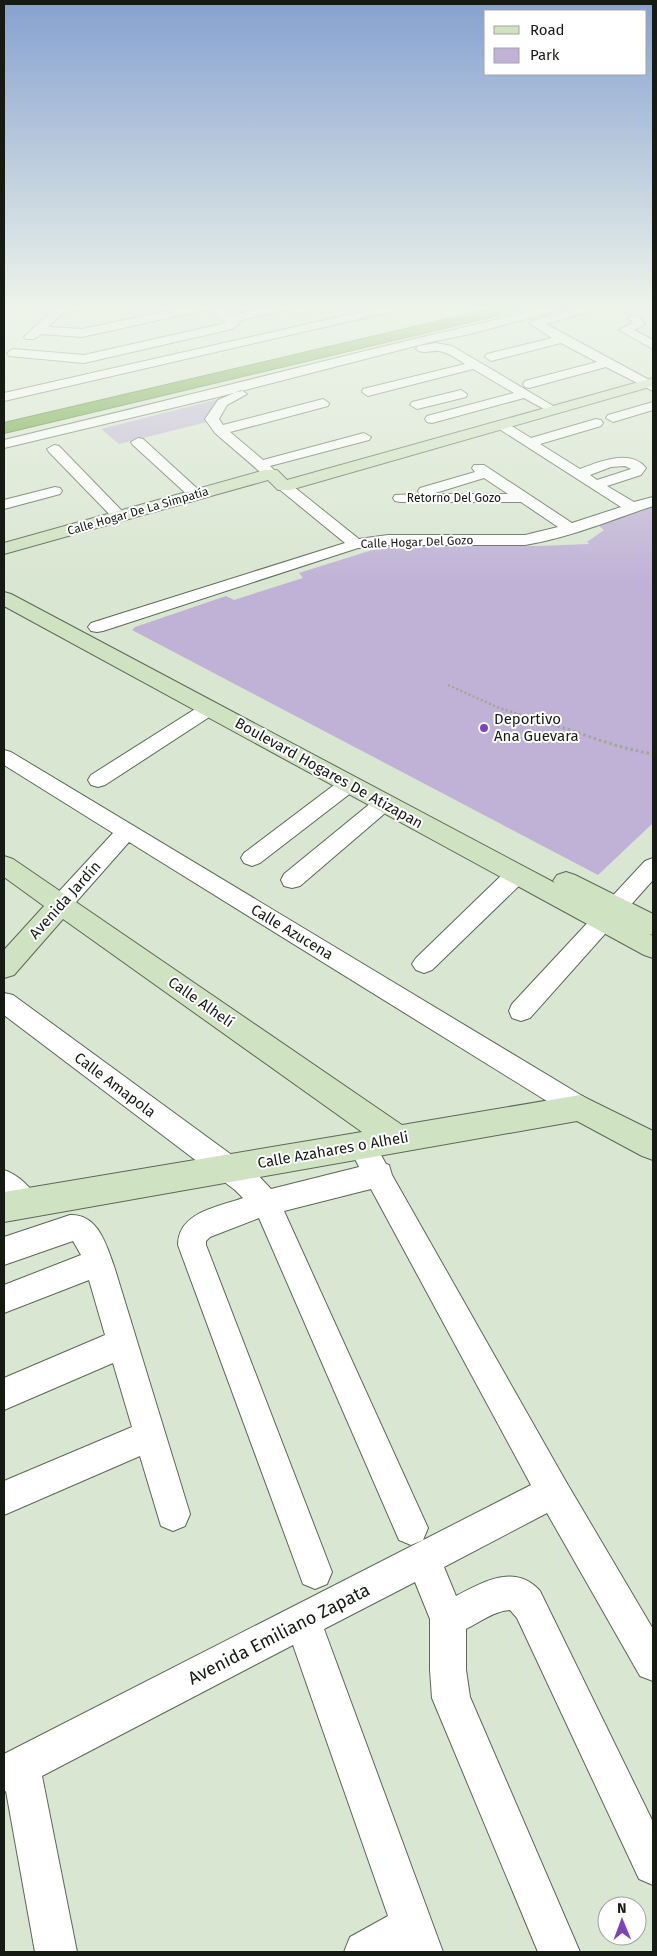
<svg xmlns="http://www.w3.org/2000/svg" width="657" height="1956" font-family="'Fira Sans',sans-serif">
  <rect width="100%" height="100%" fill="#d9e6d1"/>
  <path fill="#c0b2d6" d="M219,399L207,422L119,444L101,429Z
    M653,507V823L598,875L132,630L135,627L226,596L234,600L303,578L299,573L385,546L399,545L537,546L589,544L587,542L604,530L598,525Z"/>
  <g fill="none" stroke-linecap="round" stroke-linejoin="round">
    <defs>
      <path id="street" d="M56,307H89L83,310L64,312L48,327L82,329L186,307H219L231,315L269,307H323L321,309L300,313L285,310L238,321L240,323L232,329L84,363L9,356L7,353L13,349L84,355L226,323L210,311L204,310L82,337L41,334L34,339H26L24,337L26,335Z
        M383,307H404L398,310L4,401V393Z
        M546,307H565L563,309L470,334L431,342L218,397L4,448V440C124,411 245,381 365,351C425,336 486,323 546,307Z
        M580,307H599L597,309L546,324L653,382V391L606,367L529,388L525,387L523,384L525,381L597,362L561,343L491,361L485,357L487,354L552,338L532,325L530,323L532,321Z
        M634,315L638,316L645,324L634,330L653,340V349L619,330L632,323L628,318Z
        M436,343L452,346L560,410L553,414L524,398L432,423L427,422L425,419L427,416L514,393L473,369L368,396L362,392L363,389L465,364C457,359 448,352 439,351C431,350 422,355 416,349L418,346Z
        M241,390L247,394L227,405L219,419L223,425L323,399L329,403L328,406L230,432L263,460L364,433L371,437L369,440L270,466L278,474L276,477H266L215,433L205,419L218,400Z
        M461,390L467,394L466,397L417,409L410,405L412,402Z
        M653,402V410L613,422L606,418L608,415Z
        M596,419L601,420L603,423L601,426L540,444L580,469C598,462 631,448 646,468L641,475L607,486L634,502L653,497V506C611,520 569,538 525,545H388L358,548L103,631L97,632L91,631L88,627L91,623L345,543L279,489L277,486L279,483H289L359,539L388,535H525L558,527L521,502H400L395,501L393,498L395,495L419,494L418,491L420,488L475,472L472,468L474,465H484L572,523L621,507L493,425L500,421L505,422L531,438ZM625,466L631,469L597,480L590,475L611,467ZM484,478L508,494H432Z
        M138,438L143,439L201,492L203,495L201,498H191L133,445L131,442Z
        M54,445L59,446L125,514L128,517L125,520H115L49,452L47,449Z
        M55,487L60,488L62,491L60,494L4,509V500Z
        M210,702L217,704L219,708L217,712L105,785L98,787L91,785L88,780L91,775L203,704Z
        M4,750L11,752L589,1100L593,1108L589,1116L580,1119L571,1116L129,842L69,910L61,912L53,910L50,904L53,898L113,833L4,765Z
        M349,777L356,779L359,784L356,789L260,863L252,866L244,863L241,858L244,853L342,779Z
        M384,796L391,798L394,803L391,808L300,886L292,888L284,886L281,880L284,874L377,798Z
        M653,858V880L530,1018L521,1021L512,1018L509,1011L512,1004L645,861Z
        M516,867L524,869L527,875L524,881L432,970L424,973L416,970L412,964L416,958L508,869Z
        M4,993L13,995L255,1172L271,1189L359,1167L348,1145L351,1137L361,1133L371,1137L386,1164L389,1165L392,1175L565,1480L653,1629V1681L640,1676L547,1513L444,1567L456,1596C483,1582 515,1563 540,1591L653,1822V1885L639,1879L517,1618L510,1610C494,1611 480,1622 466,1629V1670L470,1697L580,1952H538L432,1698L430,1670V1619L415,1582L324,1629L443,1952H344L350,1937L388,1916L293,1645L42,1776L77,1952H35L6,1791L4,1792V1754L531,1485L371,1189L284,1211L428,1528L423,1540L411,1545L399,1540L259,1218L210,1237L206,1241V1245L332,1572L327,1584L315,1589L303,1584L178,1245C178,1212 218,1207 243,1198L235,1190L4,1015Z
        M4,1170C19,1175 33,1189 40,1203L36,1212L26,1216L16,1212L4,1200Z
        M70,1215C98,1214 106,1244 114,1266L190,1514L185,1526L173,1531L161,1526L140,1456L4,1515V1481L132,1427L113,1363L4,1410V1378L105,1335L89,1280L4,1313V1285L81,1255L73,1241L70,1242L4,1265V1237Z"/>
      <path id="secondary" d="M653,378V386L290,490H278L268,480L4,554V543L265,470H277L287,480Z
        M4,592L11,594L555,883L553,881L557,875L566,872L575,875L653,914V935L649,934L653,936V958L644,955L4,606Z
        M4,856L13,859L402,1125L580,1095L653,1131V1160L642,1156L577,1121L4,1222V1192L362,1132L63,919L14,975L4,978V950L44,906L4,877Z"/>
      <path id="highway" d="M499,307H522L516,311L4,433V423Z"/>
    </defs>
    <use href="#street" stroke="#5c6856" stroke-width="2"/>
    <use href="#secondary" stroke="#5c6856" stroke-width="2"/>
    <use href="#highway" stroke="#466f26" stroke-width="2"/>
    <path stroke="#9ea897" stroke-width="2.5" stroke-dasharray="2 2.5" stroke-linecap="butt" d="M448,685L499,708L556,725"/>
    <path stroke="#9ea897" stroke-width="3" stroke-dasharray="2.5 3" stroke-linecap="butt" d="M552,724C587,735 617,748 653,754"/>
    <use href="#street" fill="#fff" fill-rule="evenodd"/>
    <use href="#secondary" fill="#cfe2c1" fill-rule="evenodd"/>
    <use href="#highway" fill="#609d30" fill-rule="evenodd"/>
  </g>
  <linearGradient id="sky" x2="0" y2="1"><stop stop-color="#86a1d0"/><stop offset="0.53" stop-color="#eef4ea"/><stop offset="1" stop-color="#eef4ea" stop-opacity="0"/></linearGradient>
  <rect width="657" height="581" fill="url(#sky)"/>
  <circle fill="#7e43ba" stroke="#fff" stroke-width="2" cx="484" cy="728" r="5"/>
  <g text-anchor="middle" stroke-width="4" stroke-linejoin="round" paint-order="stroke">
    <g font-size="12" fill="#151a13" stroke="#fff">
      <text x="454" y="502">Retorno Del Gozo</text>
      <text transform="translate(138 511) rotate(-16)" y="4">Calle Hogar De La Simpatía</text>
      <text transform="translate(417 542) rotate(-2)" y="4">Calle Hogar Del Gozo</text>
    </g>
    <g font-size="15" fill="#151a13" stroke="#fff" text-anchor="start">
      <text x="494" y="724">Deportivo<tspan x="494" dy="17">Ana Guevara</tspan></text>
    </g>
    <g font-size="15" fill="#151a13" stroke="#fff">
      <text transform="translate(329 773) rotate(29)" y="5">Boulevard Hogares De Atizapan</text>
      <text transform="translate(65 900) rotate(-48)" y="5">Avenida Jardín</text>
      <text transform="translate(292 932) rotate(31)" y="5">Calle Azucena</text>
      <text transform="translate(201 1002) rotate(35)" y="5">Calle Alhelí</text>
      <text transform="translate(115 1085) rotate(37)" y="5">Calle Amapola</text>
      <text transform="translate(333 1150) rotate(-10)" y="5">Calle Azahares o Alheli</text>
    </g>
    <g font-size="18" fill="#151a13" stroke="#fff">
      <text transform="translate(279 1634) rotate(-27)" y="6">Avenida Emiliano Zapata</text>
    </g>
  </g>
  <rect width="657" height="1956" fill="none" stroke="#151a13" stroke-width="10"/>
  <rect x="484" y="10" width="162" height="65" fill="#ffffff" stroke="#a1a3a1"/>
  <rect x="494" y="26" width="25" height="8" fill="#cfe2c1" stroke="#a1a3a1"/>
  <text x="530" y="35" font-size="15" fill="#151a13">Road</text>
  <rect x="494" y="48" width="25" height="15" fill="#c0b2d6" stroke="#a1a3a1"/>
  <text x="530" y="60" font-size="15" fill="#151a13">Park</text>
  <g transform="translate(622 1921) rotate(359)"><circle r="24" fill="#ffffff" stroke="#a1a3a1"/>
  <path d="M0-4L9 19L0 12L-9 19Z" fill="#7e43ba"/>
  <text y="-8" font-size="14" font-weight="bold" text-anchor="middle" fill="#151a13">N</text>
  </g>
</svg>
